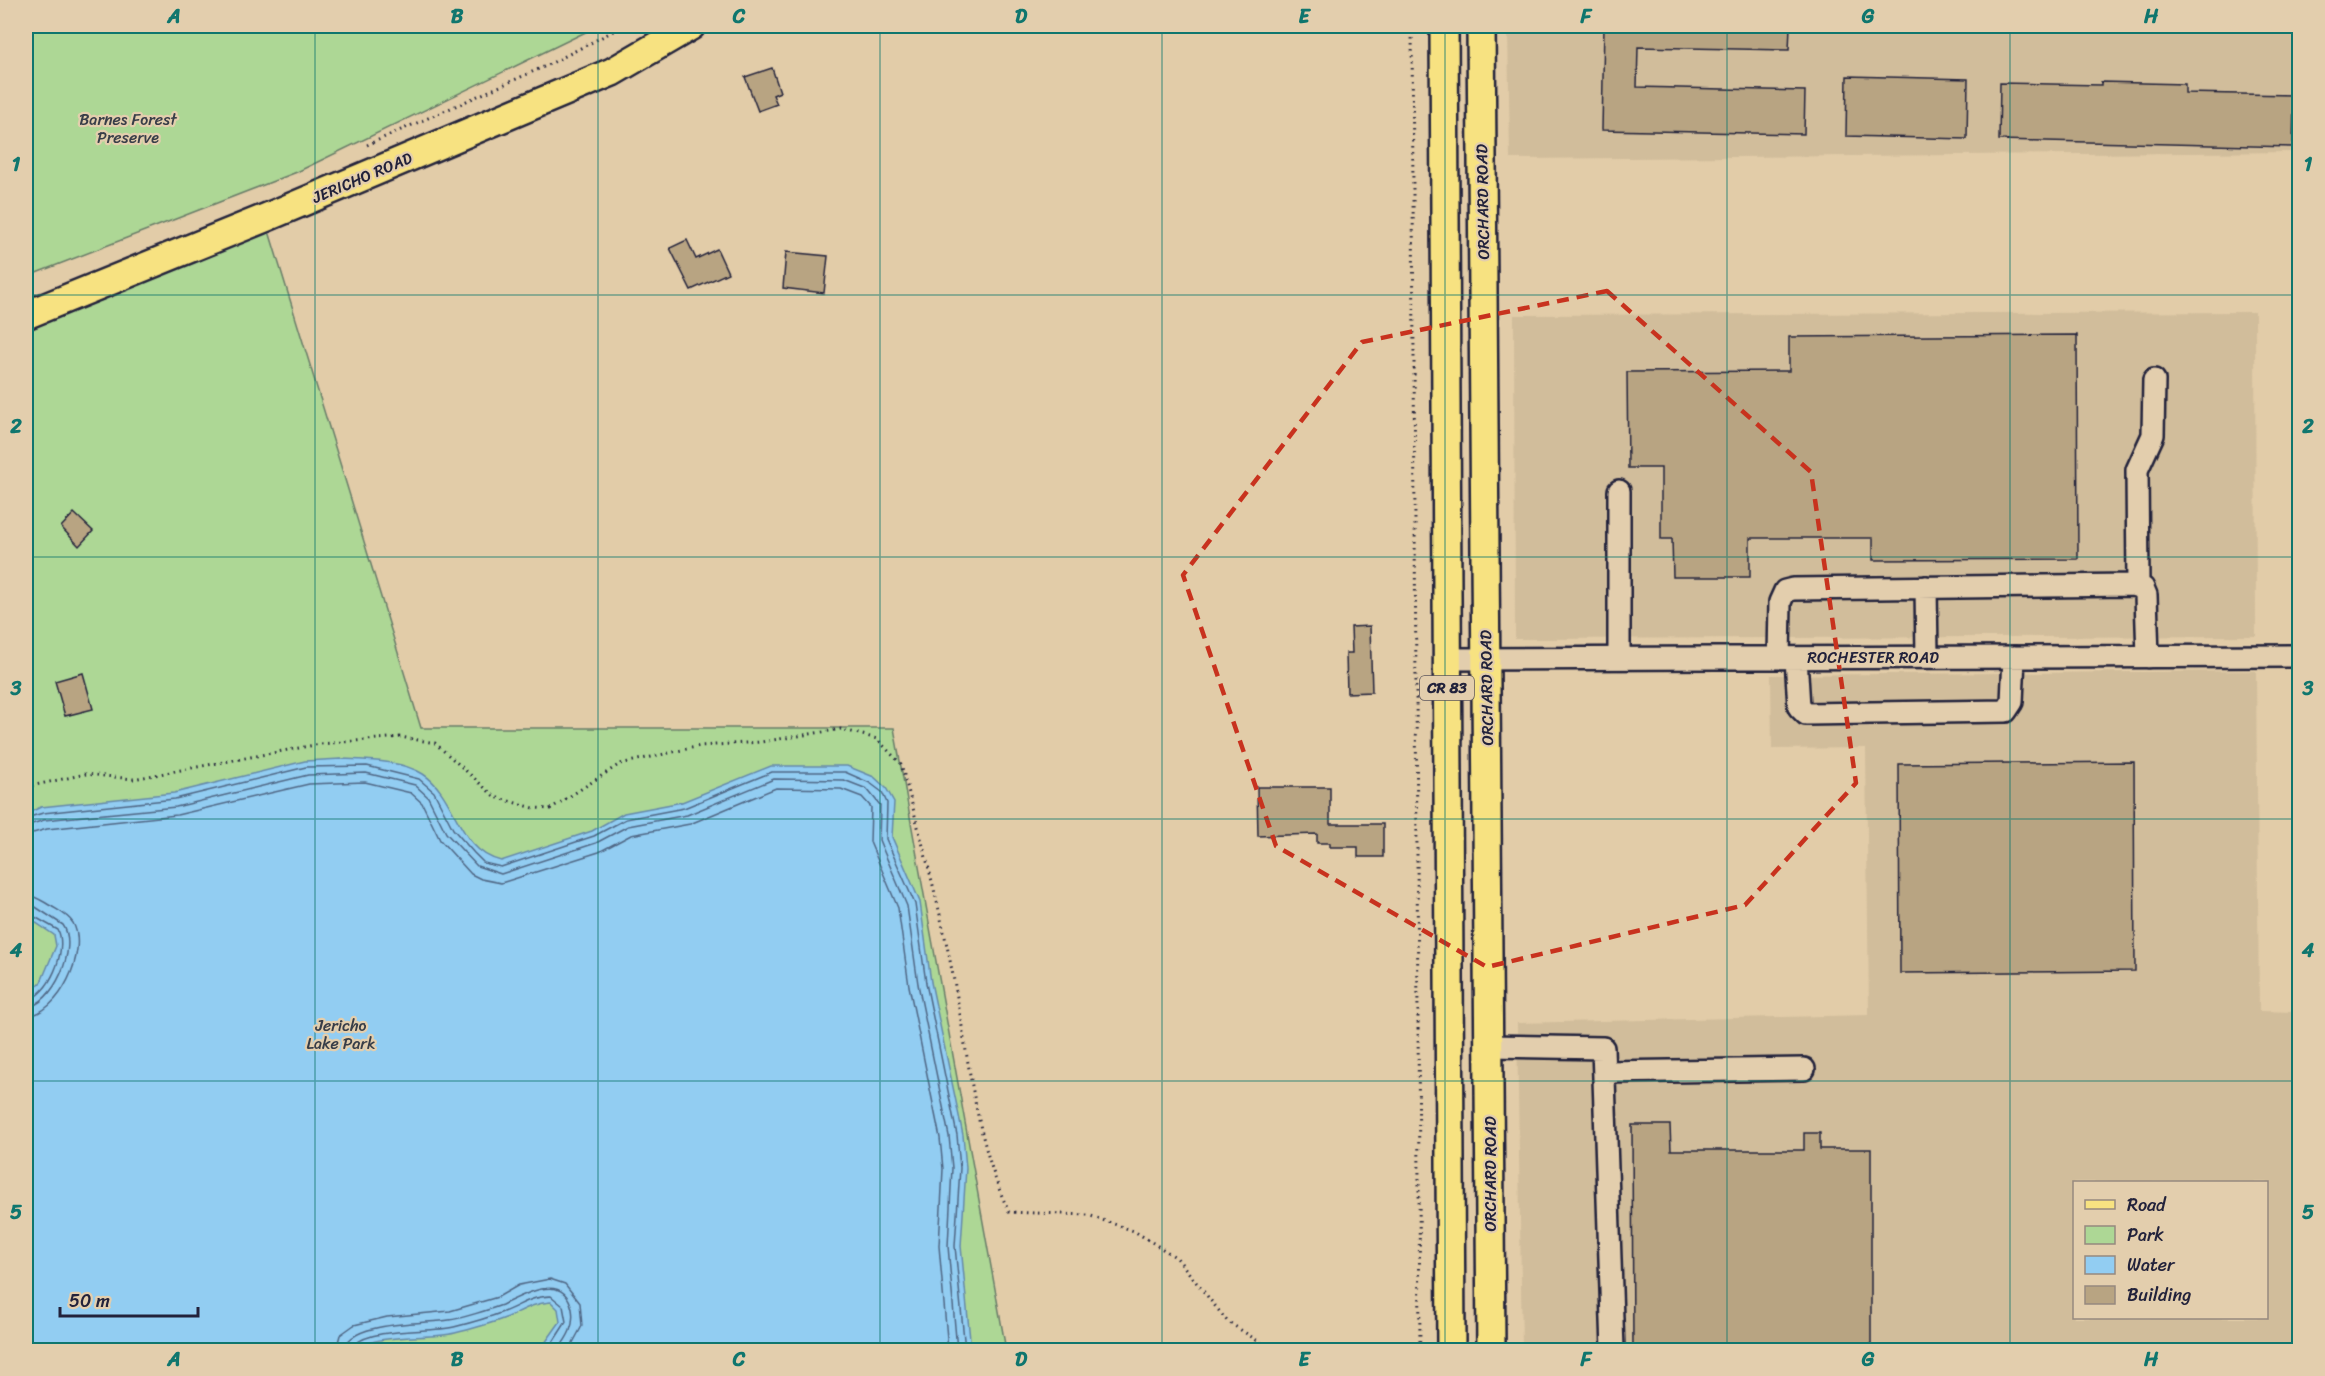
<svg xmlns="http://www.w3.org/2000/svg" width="2325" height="1376" font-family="Sriracha,sans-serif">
  <rect width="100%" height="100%" fill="#e2cca8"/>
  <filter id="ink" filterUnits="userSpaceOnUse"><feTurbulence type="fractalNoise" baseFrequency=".0167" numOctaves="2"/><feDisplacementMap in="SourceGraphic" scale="12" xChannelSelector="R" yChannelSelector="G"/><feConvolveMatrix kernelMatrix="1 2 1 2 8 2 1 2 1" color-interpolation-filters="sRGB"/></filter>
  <g filter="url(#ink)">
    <path fill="#d1bd9b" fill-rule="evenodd" d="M1508,26H2299V152L1510,159Z
      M2255,312L2256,636L1515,639L1514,315Z
      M2256,671L2259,1011L2299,1012V1350H1522L1517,1023L1869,1015L1866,748L1772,749L1771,675ZM2074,1182H2266V1318H2074Z"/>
    <path fill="#add795" stroke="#687c68" stroke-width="1.5" d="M26,26H598L297,172L31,275L26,262Z
      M265,218L421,728H894L1006,1350H26V315Z"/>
    <path fill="#92cdf2" stroke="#6589a9" stroke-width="1.5" d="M341,759C366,760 401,760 423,774C457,796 457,851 501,861L592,831L624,813L682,802L771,766H847L874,777L886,788L894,802L892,837L920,902L931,982L963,1135L966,1168L961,1246L971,1350H540L560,1322L558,1309L551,1302C533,1303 523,1310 508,1317C496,1322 468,1330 455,1333C428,1340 377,1332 356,1350H26V996L41,982L56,946L54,935L26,916V814L41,807L174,793L305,761Z"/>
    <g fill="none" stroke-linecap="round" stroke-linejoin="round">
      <path stroke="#4f6684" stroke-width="1.5" d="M26,818L43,813L175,799L306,767L367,766L419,779L434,792L453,829L474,853L484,863L501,867L594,836L626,819L684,808L772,772H845L870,783L882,792L887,803L886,839L915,904L926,983L957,1135L960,1168L955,1246L965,1350
        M26,826L44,820L176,807L308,775L366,773L415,785L428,797L446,833L477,866L501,874L596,843L628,826L687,815L774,779L844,780L867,789L880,805L879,840L907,906L918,984L949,1136L952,1168L948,1246L957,1350
        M26,835L47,829L177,815L309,784L365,782L411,793L422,803L440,840L471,874L481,879L501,883L599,852L631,835L690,824L776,788L841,789L862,797L871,807L870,842L898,908L909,986L940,1138L943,1169L939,1246L948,1350
        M26,895C36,896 42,901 51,906C59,911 68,915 73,923C89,951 59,1015 26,1016
        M26,904L34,906L63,925C79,947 53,1006 26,1007
        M26,912L58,930C68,950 49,997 26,1000
        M336,1350L340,1335L354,1325L387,1317L450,1311L498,1297L519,1285L550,1279L565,1284L580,1303L582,1326L569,1350
        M345,1350C346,1321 426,1324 449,1320C460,1319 491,1309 502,1305C521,1296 564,1270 572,1309C575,1326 568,1337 558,1350
        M352,1350L354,1345C373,1327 428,1333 454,1327C470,1323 488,1318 503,1312C523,1305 527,1297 551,1296L563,1306L566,1322L548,1350"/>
    </g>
    <path fill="#b8a482" stroke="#22223b" stroke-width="1.5" d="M1604,26H1790L1789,50L1638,47L1637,87L1805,91L1804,134L1602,130Z
      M772,68L780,92L773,95L777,104L758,111L745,77Z
      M1847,76L1968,79L1967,139L1846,136Z
      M2101,82L2185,84V93L2294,95L2293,147L1999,140L2000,83L2101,85Z
      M687,240L696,259L717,249L728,273L691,290L670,248Z
      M786,252L828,256L824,293L783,288Z
      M2077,335L2078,559L1873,560V538H1750V577H1673L1672,539H1661V468H1628L1627,372L1789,371V337Z
      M74,513L93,531L79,546L61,527Z
      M1370,626L1372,692L1347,693L1346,653H1352L1351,627Z
      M83,673L93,709L65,716L55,681Z
      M2134,762L2135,971L1900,973L1899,764Z
      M1257,787H1330V824H1383V857H1358V847H1330V843H1317V834L1258,836Z
      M1632,1125H1670L1671,1150H1804V1133H1820V1149H1871V1350H1633Z"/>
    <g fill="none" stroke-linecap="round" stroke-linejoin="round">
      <defs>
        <path id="minor" d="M1619,491V658
          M2138,585L2137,470L2153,435L2154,380
          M1926,587L1927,657
          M1779,658L1780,602L1785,591L1793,589L2132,585L2143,588L2146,595L2148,657
          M1796,658L1799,707L1806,714L2006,711L2012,702L2014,657
          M1447,659L2300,656
          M1490,1046L1603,1048L1613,1350
          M1604,1072L1804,1069"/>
        <path id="major" d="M1444,26L1451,1350
          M1481,26L1491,1350
          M26,315L265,218L612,72L691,26"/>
      </defs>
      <use href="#minor" stroke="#22223b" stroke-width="26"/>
      <use href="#major" stroke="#22223b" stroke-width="32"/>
      <path stroke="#22223b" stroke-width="3" stroke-dasharray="1.5 4.5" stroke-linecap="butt" d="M1412,26L1420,1350
        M367,145L548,65L623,26
        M26,787L86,774L133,779L320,744L401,737L435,743L495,797L534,808L550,809L620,764L700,746L761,742L841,729L877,739L901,764C921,837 941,911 955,986C969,1061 976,1142 1009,1212L1088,1215L1134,1231L1177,1258L1227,1321L1272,1350"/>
      <use href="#minor" stroke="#e3cead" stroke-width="21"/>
      <use href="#major" stroke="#f7e281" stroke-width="27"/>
    </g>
  </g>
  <path fill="none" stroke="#c8321e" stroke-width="4.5" stroke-dasharray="12 8" stroke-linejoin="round" d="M1607,291L1811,472L1856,783L1745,905L1487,967L1276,846L1183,575L1362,342Z"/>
  <path fill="none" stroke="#0f766e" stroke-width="1.5" stroke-opacity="0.55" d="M315,26V1350M598,26V1350M880,26V1350M1162,26V1350M1445,26V1350M1727,26V1350M2010,26V1350M26,295H2300M26,557H2300M26,819H2300M26,1081H2300"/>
  <g text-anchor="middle" stroke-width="4.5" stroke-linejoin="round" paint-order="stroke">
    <rect fill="#e3cead" stroke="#5c565d" stroke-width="1.5" x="1420" y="676" width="54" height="24" rx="4.5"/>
    <g font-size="15" font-weight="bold" fill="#22223b">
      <text x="1447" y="693">CR 83</text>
    </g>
    <g font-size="16" fill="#373d48" stroke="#e3cead">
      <text x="128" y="125">Barnes Forest<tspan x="128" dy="18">Preserve</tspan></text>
      <text x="341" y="1031">Jericho<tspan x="341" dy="18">Lake Park</tspan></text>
    </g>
    <g font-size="16" fill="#22223b" stroke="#e3cead">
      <text transform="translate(362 177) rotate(-23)" y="6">JERICHO ROAD</text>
      <text transform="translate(1482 202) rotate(-91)" y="6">ORCHARD ROAD</text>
      <text x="1873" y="663">ROCHESTER ROAD</text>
      <text transform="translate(1486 688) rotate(-91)" y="6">ORCHARD ROAD</text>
      <text transform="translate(1490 1174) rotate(-90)" y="6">ORCHARD ROAD</text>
    </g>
  </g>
  <rect width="2325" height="1376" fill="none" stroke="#e3cead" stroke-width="66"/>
  <rect x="2073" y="1181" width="195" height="138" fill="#e3cead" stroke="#96897f" stroke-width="1.5"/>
  <rect x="2085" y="1200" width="30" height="9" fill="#f7e281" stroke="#96897f" stroke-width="1.5"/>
  <text x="2127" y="1211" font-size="18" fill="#22223b">Road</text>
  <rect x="2085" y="1226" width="30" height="18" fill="#add795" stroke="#96897f" stroke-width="1.5"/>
  <text x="2127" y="1241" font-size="18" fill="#22223b">Park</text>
  <rect x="2085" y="1256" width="30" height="18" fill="#92cdf2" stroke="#96897f" stroke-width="1.5"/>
  <text x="2127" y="1271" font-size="18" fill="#22223b">Water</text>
  <rect x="2085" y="1286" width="30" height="18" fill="#b8a482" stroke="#96897f" stroke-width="1.5"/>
  <text x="2127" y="1301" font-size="18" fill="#22223b">Building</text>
  <path d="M60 1307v9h138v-9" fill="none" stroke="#22223b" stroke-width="3"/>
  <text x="69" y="1307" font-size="18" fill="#22223b" stroke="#e3cead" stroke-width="4.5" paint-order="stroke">50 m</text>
  <rect x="33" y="33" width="2259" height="1310" fill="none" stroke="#0f766e" stroke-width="2"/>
  <g font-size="20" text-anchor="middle" font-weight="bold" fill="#0f766e">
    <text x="174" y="23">A</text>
    <text x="457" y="23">B</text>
    <text x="739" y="23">C</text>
    <text x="1021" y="23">D</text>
    <text x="1304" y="23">E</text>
    <text x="1586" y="23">F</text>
    <text x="1868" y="23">G</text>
    <text x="2151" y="23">H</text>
    <text x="16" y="171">1</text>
    <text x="2308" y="171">1</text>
    <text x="16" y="433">2</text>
    <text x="2308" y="433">2</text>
    <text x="16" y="695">3</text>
    <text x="2308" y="695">3</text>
    <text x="16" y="957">4</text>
    <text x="2308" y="957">4</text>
    <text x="16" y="1219">5</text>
    <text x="2308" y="1219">5</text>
    <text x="174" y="1366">A</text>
    <text x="457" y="1366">B</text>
    <text x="739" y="1366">C</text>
    <text x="1021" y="1366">D</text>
    <text x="1304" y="1366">E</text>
    <text x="1586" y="1366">F</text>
    <text x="1868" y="1366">G</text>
    <text x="2151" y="1366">H</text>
  </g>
</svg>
